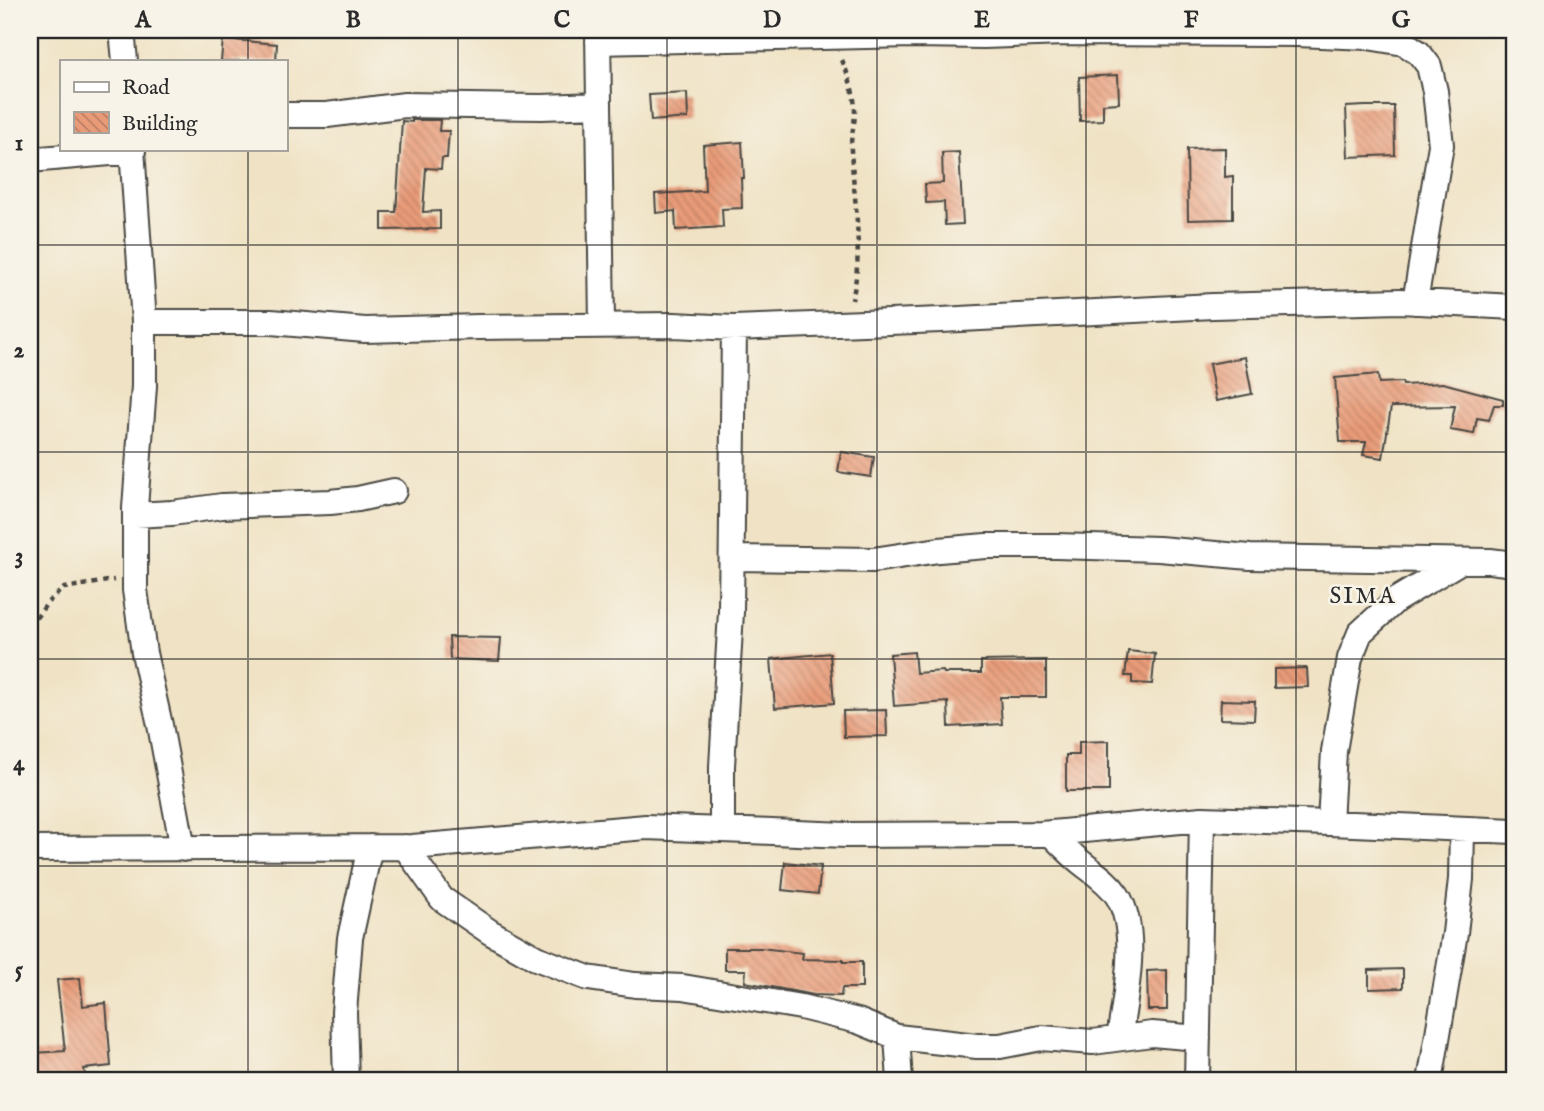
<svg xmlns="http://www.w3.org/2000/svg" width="1544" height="1111" font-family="'IM FELL English',serif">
  <defs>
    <pattern id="building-back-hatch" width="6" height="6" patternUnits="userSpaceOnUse" patternTransform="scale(1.75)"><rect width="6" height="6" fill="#e99b78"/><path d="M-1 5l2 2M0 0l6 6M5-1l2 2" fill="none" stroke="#bd7f63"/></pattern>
  </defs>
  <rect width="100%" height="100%" fill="#f7f3e8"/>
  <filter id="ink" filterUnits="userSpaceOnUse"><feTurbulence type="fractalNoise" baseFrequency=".0143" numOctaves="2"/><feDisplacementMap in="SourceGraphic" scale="14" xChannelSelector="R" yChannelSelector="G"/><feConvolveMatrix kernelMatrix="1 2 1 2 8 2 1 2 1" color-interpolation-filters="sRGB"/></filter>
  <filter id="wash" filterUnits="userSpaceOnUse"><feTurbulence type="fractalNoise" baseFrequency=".00686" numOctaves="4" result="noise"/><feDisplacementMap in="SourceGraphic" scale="28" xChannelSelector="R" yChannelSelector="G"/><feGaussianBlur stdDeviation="1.57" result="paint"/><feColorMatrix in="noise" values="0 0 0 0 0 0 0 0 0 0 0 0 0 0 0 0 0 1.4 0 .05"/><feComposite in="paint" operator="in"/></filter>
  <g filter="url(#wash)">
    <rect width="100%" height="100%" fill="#f0e3c5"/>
    <g id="blocks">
      <path fill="url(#building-back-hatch)" d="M223,39L277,44L276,61H221Z
        M1118,75L1119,103L1103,104V120L1080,121L1079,77Z
        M687,93L688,118L651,121L649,95Z
        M1365,106H1394L1395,155L1348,157L1346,107Z
        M412,120H440L439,131H449L447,158H442L441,169L426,168L423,212L440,211V229L382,230V212H396L402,121L412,122Z
        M742,142L744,178H741L742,208L722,209L723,227L676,230L675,211L656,213L655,194L705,191L703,145Z
        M1225,148V177L1233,176V219L1188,220L1187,149Z
        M959,152L963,224L945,225L944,202L926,203L925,184L943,183L942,153Z
        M1245,357L1252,394L1216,401L1209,364Z
        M1378,374L1379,383L1402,382L1403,385L1443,383L1503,399V405H1494L1489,420L1477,418L1474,434L1450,430L1455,406L1391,407L1383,458L1363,455L1366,442H1340L1335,378Z
        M841,452L874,457L871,477L838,472Z
        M449,637L501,638L499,661L450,659Z
        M1128,651L1155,654L1152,684L1132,683V676H1125Z
        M914,652L916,673L943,671L944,673H981V661L1046,660V697H1000L1002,724L949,727L948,702L894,706L890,654Z
        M830,653L834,703L775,708L771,659Z
        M1307,668L1308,687L1274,688V669Z
        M1221,700L1255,701L1254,720L1220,719Z
        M886,710L887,736L844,737L843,711Z
        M1109,741V791H1066V755H1079V742Z
        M785,862L821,866L818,894L782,890Z
        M725,948H761L803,953L802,959L843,960V962H862V988H842L841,996L814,995L745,982L746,970H725Z
        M1403,969V988L1369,989V970Z
        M1167,970V1010H1148L1147,971Z
        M80,978L83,1006L106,1003L111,1066L84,1069L86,1081H35L34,1053L65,1051L57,980Z"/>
    </g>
  </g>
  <g filter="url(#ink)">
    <use href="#blocks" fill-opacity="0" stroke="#494742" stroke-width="2"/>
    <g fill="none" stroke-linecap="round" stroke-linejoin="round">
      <defs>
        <path id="street" d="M122,30L125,61
          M598,30L602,325
          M598,42L912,35L984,36L1065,33L1297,34L1368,37L1404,43L1419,53L1429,66L1435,91L1441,145L1415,302
          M285,115H327L405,105L542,107L599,105
          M132,149L144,322V386L135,508V590L144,653L160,725L183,849
          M30,160L133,151
          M144,322H271L365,330L479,327L674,325L734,328L941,320L1213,306L1400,301L1514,307
          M135,515L172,513L222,506L330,502L358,499L394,491
          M732,558L873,560L939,550L986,546H1056L1159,549L1250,557L1490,561L1514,564
          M1330,823L1334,751L1350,658L1360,633L1396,600L1461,561
          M722,830V766L731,612L734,328
          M1050,833C1059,842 1068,851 1077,859C1091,871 1107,880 1117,895C1140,930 1125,999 1119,1038
          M405,847L442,899L490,932L536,958L588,978L635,985L683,987L801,1007L858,1021L897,1037L977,1046H1000L1041,1038L1093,1042L1152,1034L1198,1038
          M30,849L412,847L646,827L846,835L1041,834L1202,819L1330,823L1514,831
          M897,1037L900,1081
          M346,1081L344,1012L350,938L370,847
          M1197,1081L1202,819
          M1430,1081L1455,933L1461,879L1462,829"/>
      </defs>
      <use href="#street" stroke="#494742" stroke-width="28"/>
      <path stroke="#494742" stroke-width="4.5" stroke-dasharray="5 5" stroke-linecap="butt" d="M842,60C849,76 855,95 855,112C855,125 850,137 851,150C854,200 864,249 852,300
        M30,626L48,602L64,588L114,580"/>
      <use href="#street" stroke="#fff" stroke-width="24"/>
    </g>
  </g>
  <path fill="none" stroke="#2b2b2b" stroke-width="2" stroke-opacity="0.55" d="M248,30V61M458,30V1081M667,30V1081M877,30V1081M1086,30V1081M1296,30V1081M248,149V1081M30,245H1514M30,452H1514M30,659H1514M30,866H1514"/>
  <g text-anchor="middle" stroke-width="5" stroke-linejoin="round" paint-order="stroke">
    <g font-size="23" letter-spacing="2" fill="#2b2b2b" stroke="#f7f3e8">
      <text x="1363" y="603">SIMA</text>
    </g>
  </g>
  <rect width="1544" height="1111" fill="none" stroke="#f7f3e8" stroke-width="77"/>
  <rect x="60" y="60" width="228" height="91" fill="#f7f3e8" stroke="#a5a39c" stroke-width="2"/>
  <rect x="74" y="82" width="35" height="10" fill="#ffffff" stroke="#a5a39c" stroke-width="2"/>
  <text x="122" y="94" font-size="21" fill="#2b2b2b">Road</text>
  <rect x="74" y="112" width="35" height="21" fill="url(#building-back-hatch)" stroke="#a5a39c" stroke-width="2"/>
  <text x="122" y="130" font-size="21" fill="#2b2b2b">Building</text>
  <rect x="38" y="38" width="1468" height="1034" fill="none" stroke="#2b2b2b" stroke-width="2.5"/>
  <g font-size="23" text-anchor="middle" font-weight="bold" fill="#2b2b2b">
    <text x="143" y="27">A</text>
    <text x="353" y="27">B</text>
    <text x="562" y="27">C</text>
    <text x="772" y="27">D</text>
    <text x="982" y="27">E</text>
    <text x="1191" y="27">F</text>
    <text x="1401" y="27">G</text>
    <text x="19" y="150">1</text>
    <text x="19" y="357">2</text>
    <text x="19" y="563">3</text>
    <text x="19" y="770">4</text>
    <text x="19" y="977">5</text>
  </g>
</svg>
